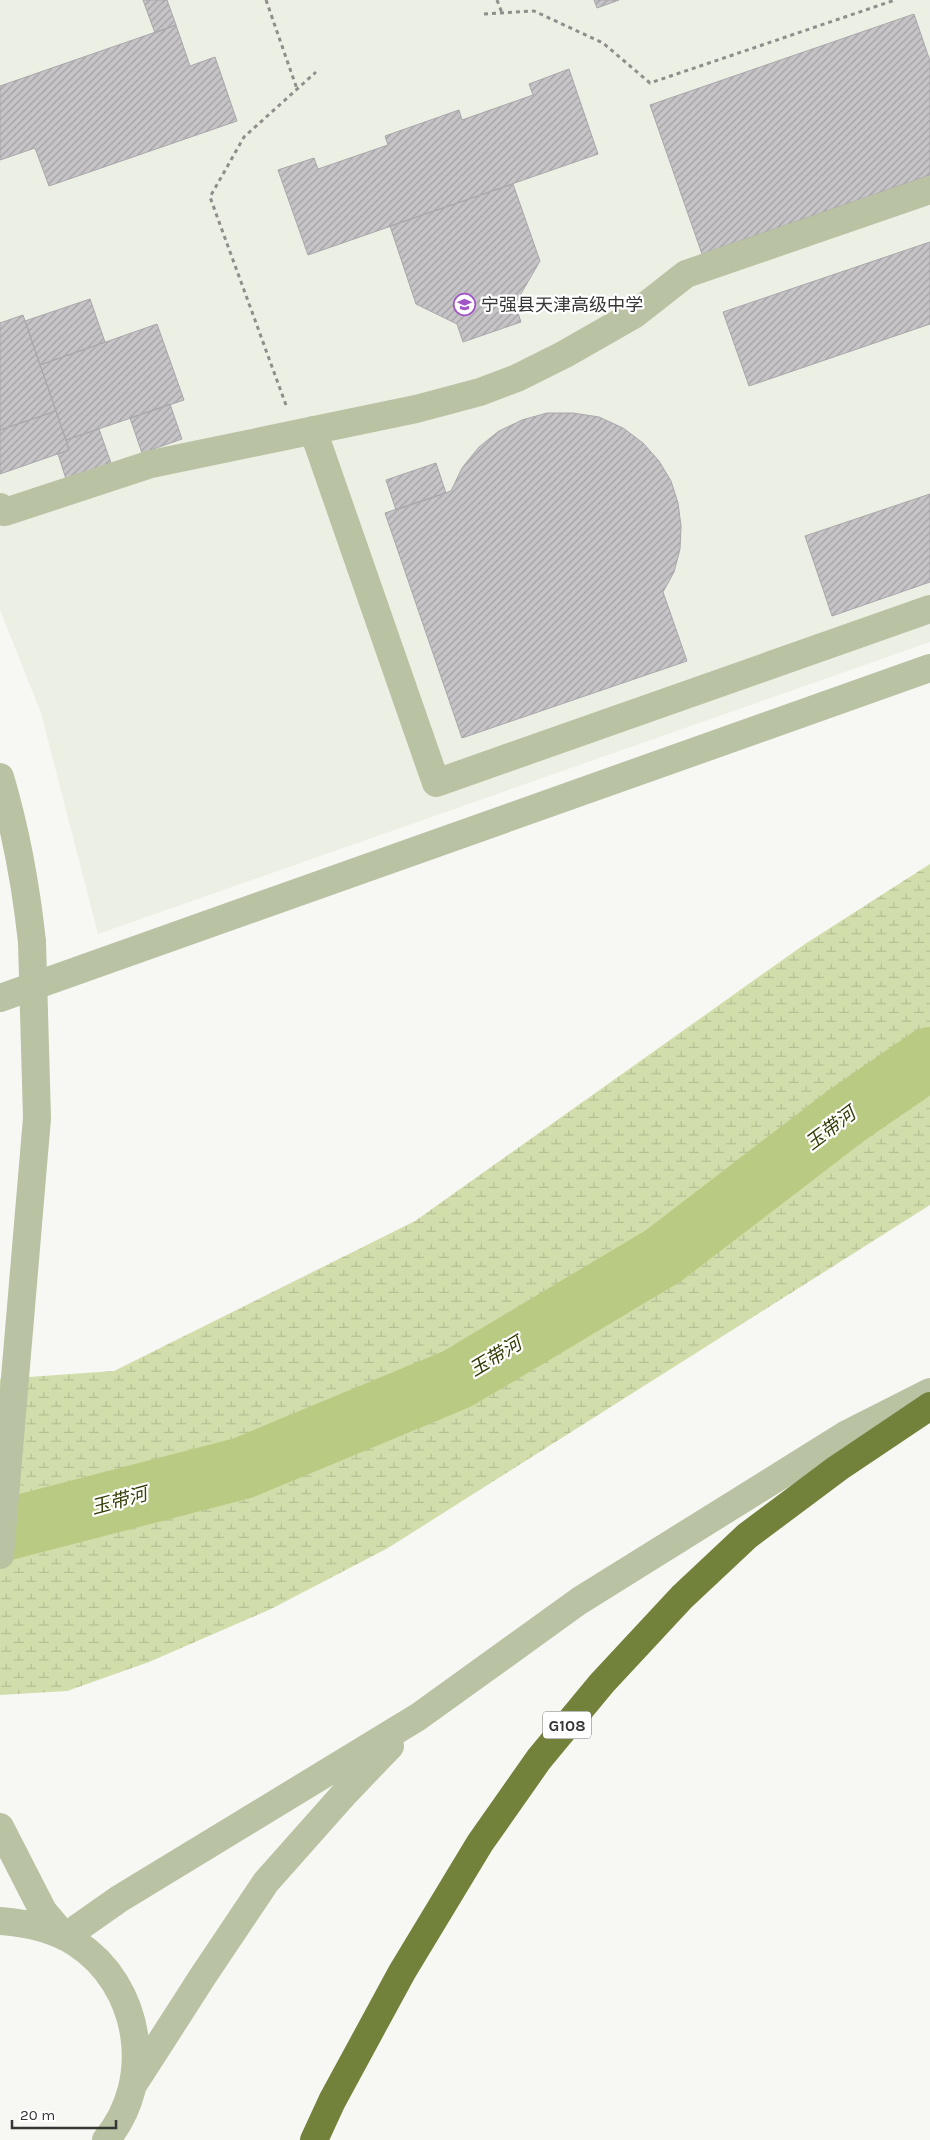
<svg xmlns="http://www.w3.org/2000/svg" width="930" height="2140" font-family="Karla,'Noto Sans SC',sans-serif">
  <defs>
    <pattern id="wetland-marsh" width="20" height="14" patternUnits="userSpaceOnUse" patternTransform="scale(1.25)"><rect width="20" height="14" fill="#d1deab"/><path d="M1 5h8M5 5V1M11 12h8M15 12V8" fill="none" stroke="#b4bf94"/></pattern>
    <pattern id="building-hatch" width="6" height="6" patternUnits="userSpaceOnUse" patternTransform="scale(1.25)"><rect width="6" height="6" fill="#c6c4c7"/><path d="M-1 1l2-2M0 6l6-6M5 7l2-2" fill="none" stroke="#a2a0a2"/></pattern>
  </defs>
  <rect width="100%" height="100%" fill="#f7f8f4"/>
  <path fill="#ecefe4" d="M0,0H930V642L98,934L41,713L0,610Z"/>
  <path fill="url(#wetland-marsh)" d="M930,864V1205L388,1548L271,1609L149,1662L67,1691L0,1695V1379L114,1371L415,1221L805,944Z"/>
  <g fill="none" stroke-linecap="round" stroke-linejoin="round">
    <path stroke="#b9cb82" stroke-width="62" d="M0,1531L243,1468L457,1379L663,1256L847,1115L930,1058"/>
  </g>
  <path fill="url(#building-hatch)" stroke="#a9a7ab" d="M143,0H167L176,25L155,33Z
    M594,0H619L597,8Z
    M914,14L930,61V175L702,254L650,105Z
    M176,25L190,66L215,57L237,121L49,186L35,148L0,160V86Z
    M569,69L598,154L308,255L278,170L314,158L318,169L388,145L385,136L459,110L462,120L533,95L529,84Z
    M513,184L540,261L515,304L521,322L463,342L457,324L416,304L390,226Z
    M930,242V324L749,386L723,312Z
    M90,299L105,342L40,365L25,321Z
    M23,315L56,411L0,430V323Z
    M157,324L184,400L66,440L40,365Z
    M170,404L182,439L142,453L130,418Z
    M56,411L69,450L0,474V430Z
    M547,413H573L599,417L623,428L643,443L659,461L671,481L678,503L681,526L680,549L674,572L663,592L687,661L462,738L385,513L451,491L462,468L479,447L499,431L522,420Z
    M99,429L111,463L66,479L58,454L69,450L66,440Z
    M436,463L446,493L396,510L386,480Z
    M930,494V582L832,616L805,536Z"/>
  <g fill="none" stroke-linecap="round" stroke-linejoin="round">
    <path stroke="#8e8f8c" stroke-width="3" stroke-dasharray="4 4" stroke-linecap="butt" d="M266,0L297,89
      M497,0L502,13
      M484,14L534,11L603,43L650,83L895,0
      M286,405L210,197L244,137L316,72"/>
    <path stroke="#b9c2a2" stroke-width="28" d="M313,430L436,783L930,609
      M0,507L5,512L151,464L416,409L480,392L517,378L565,354L635,314L686,274L930,190
      M0,777C16,831 26,886 32,942
      M0,998L930,668
      M0,1827L43,1911L65,1937L119,1899L418,1717L579,1601L847,1434L930,1392
      M0,1921C27,1923 53,1928 76,1943C141,1985 156,2080 106,2140
      M133,2085L203,1976L266,1882L345,1793L390,1746"/>
    <path stroke="#73823b" stroke-width="28" d="M314,2140L332,2101L402,1972L480,1843L539,1759L602,1683L682,1597L747,1536L838,1468L930,1406"/>
    <path stroke="#b9c2a2" stroke-width="28" d="M0,1555L37,1118L32,942"/>
  </g>
  <defs>
    <symbol id="school-ring" viewBox="-11 -11 22 22"><circle r="9.5" fill="#fff" stroke="#a255c7" stroke-width="1.5"/><path d="M0-5L7-2L0 1L-7-2ZM-4 1L0 2.5L4 1V4Q0 6-4 4Z" fill="#a255c7"/></symbol>
  </defs>
  <g fill-rule="evenodd">
    <use href="#school-ring" x="452" y="292" width="25" height="25"/>
  </g>
  <g text-anchor="middle" stroke-width="4.5" stroke-linejoin="round" paint-order="stroke">
    <rect fill="#fff" stroke="#727372" stroke-width="1" x="543" y="1711.5" width="48" height="27" rx="4"/>
    <g font-size="16" font-weight="bold" fill="#363735">
      <text x="567" y="1731">G108</text>
    </g>
    <g font-size="18" fill="#363735" stroke="#fff" text-anchor="start">
      <text x="481" y="311">宁强县天津高级中学</text>
    </g>
    <g font-size="19" font-style="italic" fill="#353f07" stroke="#fff">
      <text transform="translate(830 1128) rotate(-37)" y="7">玉带河</text>
      <text transform="translate(495 1356) rotate(-31)" y="7">玉带河</text>
      <text transform="translate(119 1500) rotate(-15)" y="7">玉带河</text>
    </g>
  </g>
  <path d="M12 2120v8h104v-8" fill="none" stroke="#363735" stroke-width="2.5"/>
  <text x="20" y="2120" font-size="15" fill="#363735" stroke="#ffffff" stroke-width="4" paint-order="stroke">20 m</text>
</svg>
